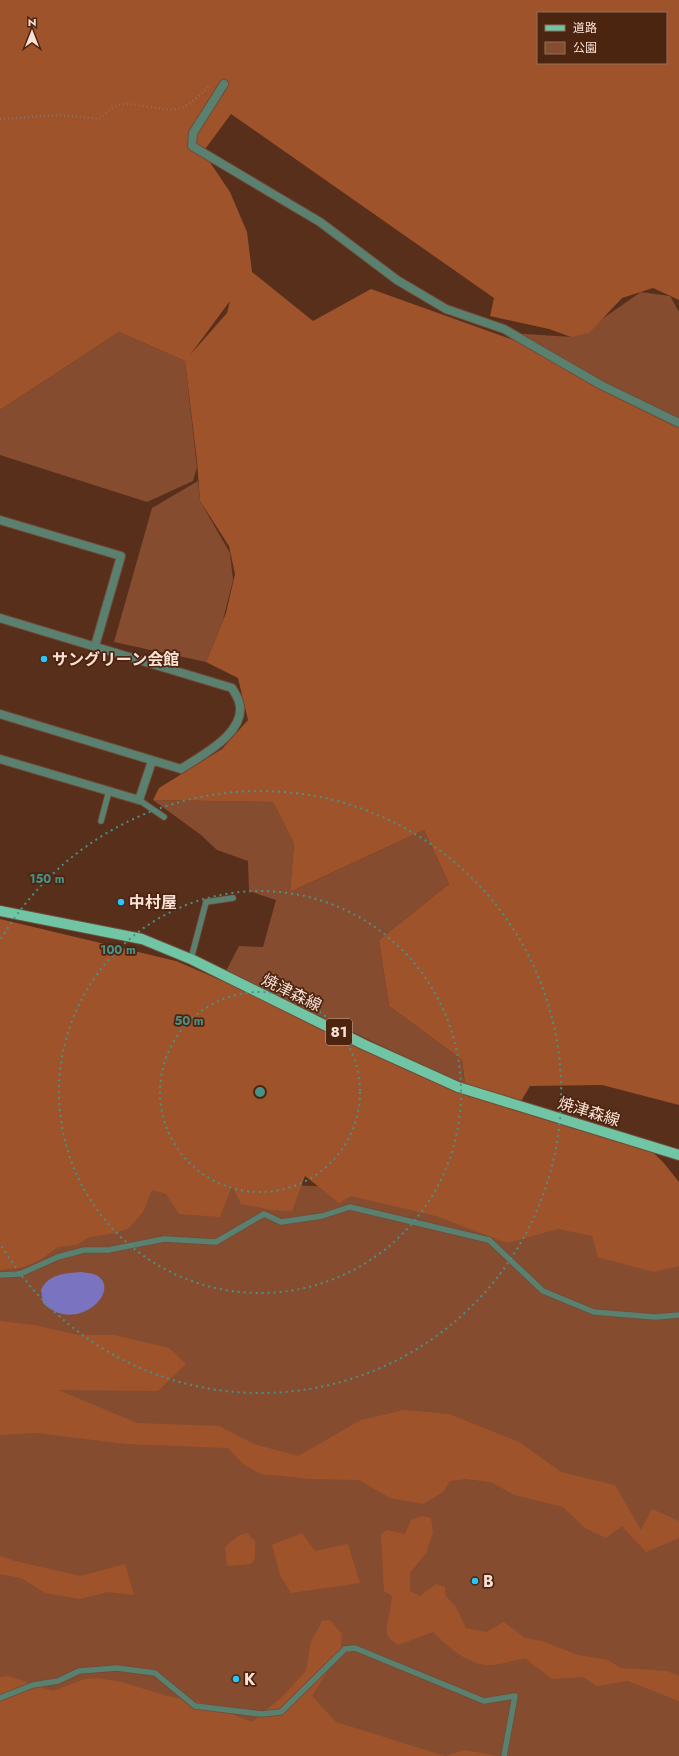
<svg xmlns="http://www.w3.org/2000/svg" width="679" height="1756" font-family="Jost,'Noto Sans JP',sans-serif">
  <rect width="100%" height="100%" fill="#572f1b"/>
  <path fill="#864c2f" d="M641,292L670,296L679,312V440L511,333L571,337L602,319Z
    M119,332L185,361L197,467L193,481L147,502L0,455V410Z
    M198,481L200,501L230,553L233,580L223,620L206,662L114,642L152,508Z
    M153,800L273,802L294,844L290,892L424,830L449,884L379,940L389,1006L462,1060L465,1086L226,971L239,946L263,947L276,900L249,891L248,861L217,850L201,835Z
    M0,1170L679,1205V1756H204L0,1724Z"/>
  <path fill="#9f532b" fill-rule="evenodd" d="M0,0H679V300L653,288L622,298L589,333L571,337L549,329L490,316L494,298L231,114L203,152L230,192L247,232L252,272L313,321L371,289L539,349L679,421V1105L602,1085L530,1086L520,1103L644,1144L663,1162L679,1182V1266L653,1272L598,1257L592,1236L558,1229L507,1243L436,1216L351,1196L339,1203L305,1176L292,1211L272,1210L241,1204L232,1186L220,1217L179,1214L166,1194L152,1190L143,1212L129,1228L116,1233L90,1237L76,1245L58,1247L42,1259L24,1267L0,1270V919L176,961L465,1085L462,1060L389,1006L379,940L449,884L424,830L290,892L294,844L273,802L153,800L159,788L222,749L248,720L238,678L206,662L226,613L235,574L229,546L200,501L197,461L185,361L119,332L0,410ZM538,13H666V63H538ZM230,301L227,313L190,355Z
    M0,1321L34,1325L78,1335H114L169,1348L186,1364L158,1391L58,1390L137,1423L219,1426L254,1444L298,1456L361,1420L404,1410L449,1414L519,1442L561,1472L615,1485L641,1530L652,1509L679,1521V1538L646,1552L622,1526L606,1538L585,1528L563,1507L514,1495L491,1482L466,1479L450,1481L443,1492L423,1504L390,1498L359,1480L312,1479L261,1474L243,1464L228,1448L126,1444L37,1433L0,1435Z
    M422,1516L431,1518L433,1532L426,1553L410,1573V1591L420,1596L436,1584L445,1587V1595L456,1607L466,1628L486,1632L504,1622L525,1638L542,1641L578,1655L608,1660L621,1668L667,1671L679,1676V1701L628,1681L597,1686L583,1677L552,1679L531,1663L526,1658C515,1660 496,1666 486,1665C464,1662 448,1646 433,1632L398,1645C383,1635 386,1631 389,1615C391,1609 391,1602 392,1596L384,1591L381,1534L387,1530L405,1534L411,1520Z
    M247,1533L255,1541V1558L251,1564L227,1566L225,1547L238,1536Z
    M302,1533L315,1551L348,1544L360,1583L291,1593L280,1575L272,1545Z
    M0,1556L15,1561L80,1576L125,1564L134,1595L108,1592L79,1599L45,1593L21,1578L0,1574Z
    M330,1620L342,1634L341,1649L312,1696L336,1722L445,1756H0V1677L8,1676L53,1691L85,1679L98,1678L122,1682L167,1696L200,1702L252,1722L281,1698L306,1671L311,1642L322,1621Z
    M465,1750L492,1755L494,1756H446Z"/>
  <path fill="#7a73bf" d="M81,1272C86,1273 92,1273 96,1275C124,1290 76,1336 43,1303L41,1290C48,1274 66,1273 81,1272Z"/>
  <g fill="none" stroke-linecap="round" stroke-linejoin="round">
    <defs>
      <path id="service" d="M139,800L164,817
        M101,821L109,791
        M191,959L206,902L233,898
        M0,1275L20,1274L58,1257L84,1250H108L164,1239L216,1242L264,1214L281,1222L322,1216L350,1207L489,1240L543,1291L594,1312L655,1317L679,1315
        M0,1698L33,1685L58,1681L79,1671L117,1668L155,1673L195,1706L261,1714L281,1712L345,1649L355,1648L484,1701L515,1696L504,1756"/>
      <path id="minor" d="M224,84L193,133L192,146L320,222L397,280L446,309L504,329L601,385L679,423
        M0,520L121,556L95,646
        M0,618L232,688C234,692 238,697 239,702C248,732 202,755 181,769L0,714
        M0,759L139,800L152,761"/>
      <path id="primary" d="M0,911L142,939L193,960L365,1045L458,1087L679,1155"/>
    </defs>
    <use href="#service" stroke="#714b39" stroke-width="7"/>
    <use href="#minor" stroke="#714b39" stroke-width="10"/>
    <use href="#primary" stroke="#714b39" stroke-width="12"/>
    <path stroke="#916e5d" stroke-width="2.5" stroke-dasharray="1 3" stroke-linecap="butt" d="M0,119L60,115L99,119C104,115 110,109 116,106C130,99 163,114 181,108C192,104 201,93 210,85"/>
    <use href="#service" stroke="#5a8170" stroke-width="5.5"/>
    <use href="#minor" stroke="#5a8170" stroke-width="8"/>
    <use href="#primary" stroke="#70c5a4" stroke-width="10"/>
  </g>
  <g fill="none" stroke="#4a9188" stroke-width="2" stroke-dasharray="2 4">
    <circle cx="260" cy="1092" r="100"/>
    <circle cx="260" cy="1092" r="201"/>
    <path d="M1 939A301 301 0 1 1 1 1245"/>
  </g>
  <g fill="#23c9fe" stroke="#4c2511" stroke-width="1.5">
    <circle cx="44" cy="659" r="4"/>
    <circle cx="121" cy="902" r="4"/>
    <circle cx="475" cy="1581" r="4"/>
    <circle cx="236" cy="1679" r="4"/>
  </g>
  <g text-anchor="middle" stroke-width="3.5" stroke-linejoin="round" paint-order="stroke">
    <rect fill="#4c2511" stroke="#c6a99a" stroke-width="1" x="326" y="1019" width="26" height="26" rx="3"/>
    <g font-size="15" font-weight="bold" fill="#fbe1d5">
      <text x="339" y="1037">81</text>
    </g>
    <g font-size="16" font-weight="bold" fill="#fbe1d5" stroke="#4c2511" text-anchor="start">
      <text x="52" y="665">サングリーン会館</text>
      <text x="129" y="908">中村屋</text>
      <text x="483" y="1587">B</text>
      <text x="244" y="1685">K</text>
    </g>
    <g font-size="16" fill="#fbe1d5" stroke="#4c2511">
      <text transform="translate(292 992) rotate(26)" y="6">焼津森線</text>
      <text transform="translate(589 1111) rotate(17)" y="6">焼津森線</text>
    </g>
  </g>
  <circle cx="260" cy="1092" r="6" fill="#4a9188" stroke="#4c2511" stroke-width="2"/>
  <g font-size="12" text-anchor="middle" font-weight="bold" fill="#4a9188" stroke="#4c2511" stroke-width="3.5" stroke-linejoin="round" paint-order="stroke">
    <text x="47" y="883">150 m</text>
    <text x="118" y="954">100 m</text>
    <text x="189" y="1025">50 m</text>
  </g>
  <rect x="537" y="12" width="130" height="52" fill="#4c2511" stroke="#92705f"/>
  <rect x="545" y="25" width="20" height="6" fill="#70c5a4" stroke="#92705f"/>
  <text x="573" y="32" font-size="12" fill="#fbe1d5">道路</text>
  <rect x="545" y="42" width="20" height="12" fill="#864c2f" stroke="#92705f"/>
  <text x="573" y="52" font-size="12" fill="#fbe1d5">公園</text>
  <g transform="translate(32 32)" stroke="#4c2511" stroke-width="3" paint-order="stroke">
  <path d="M0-3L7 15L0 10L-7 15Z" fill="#fbe1d5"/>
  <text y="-6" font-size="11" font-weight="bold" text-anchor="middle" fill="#fbe1d5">N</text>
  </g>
</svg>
